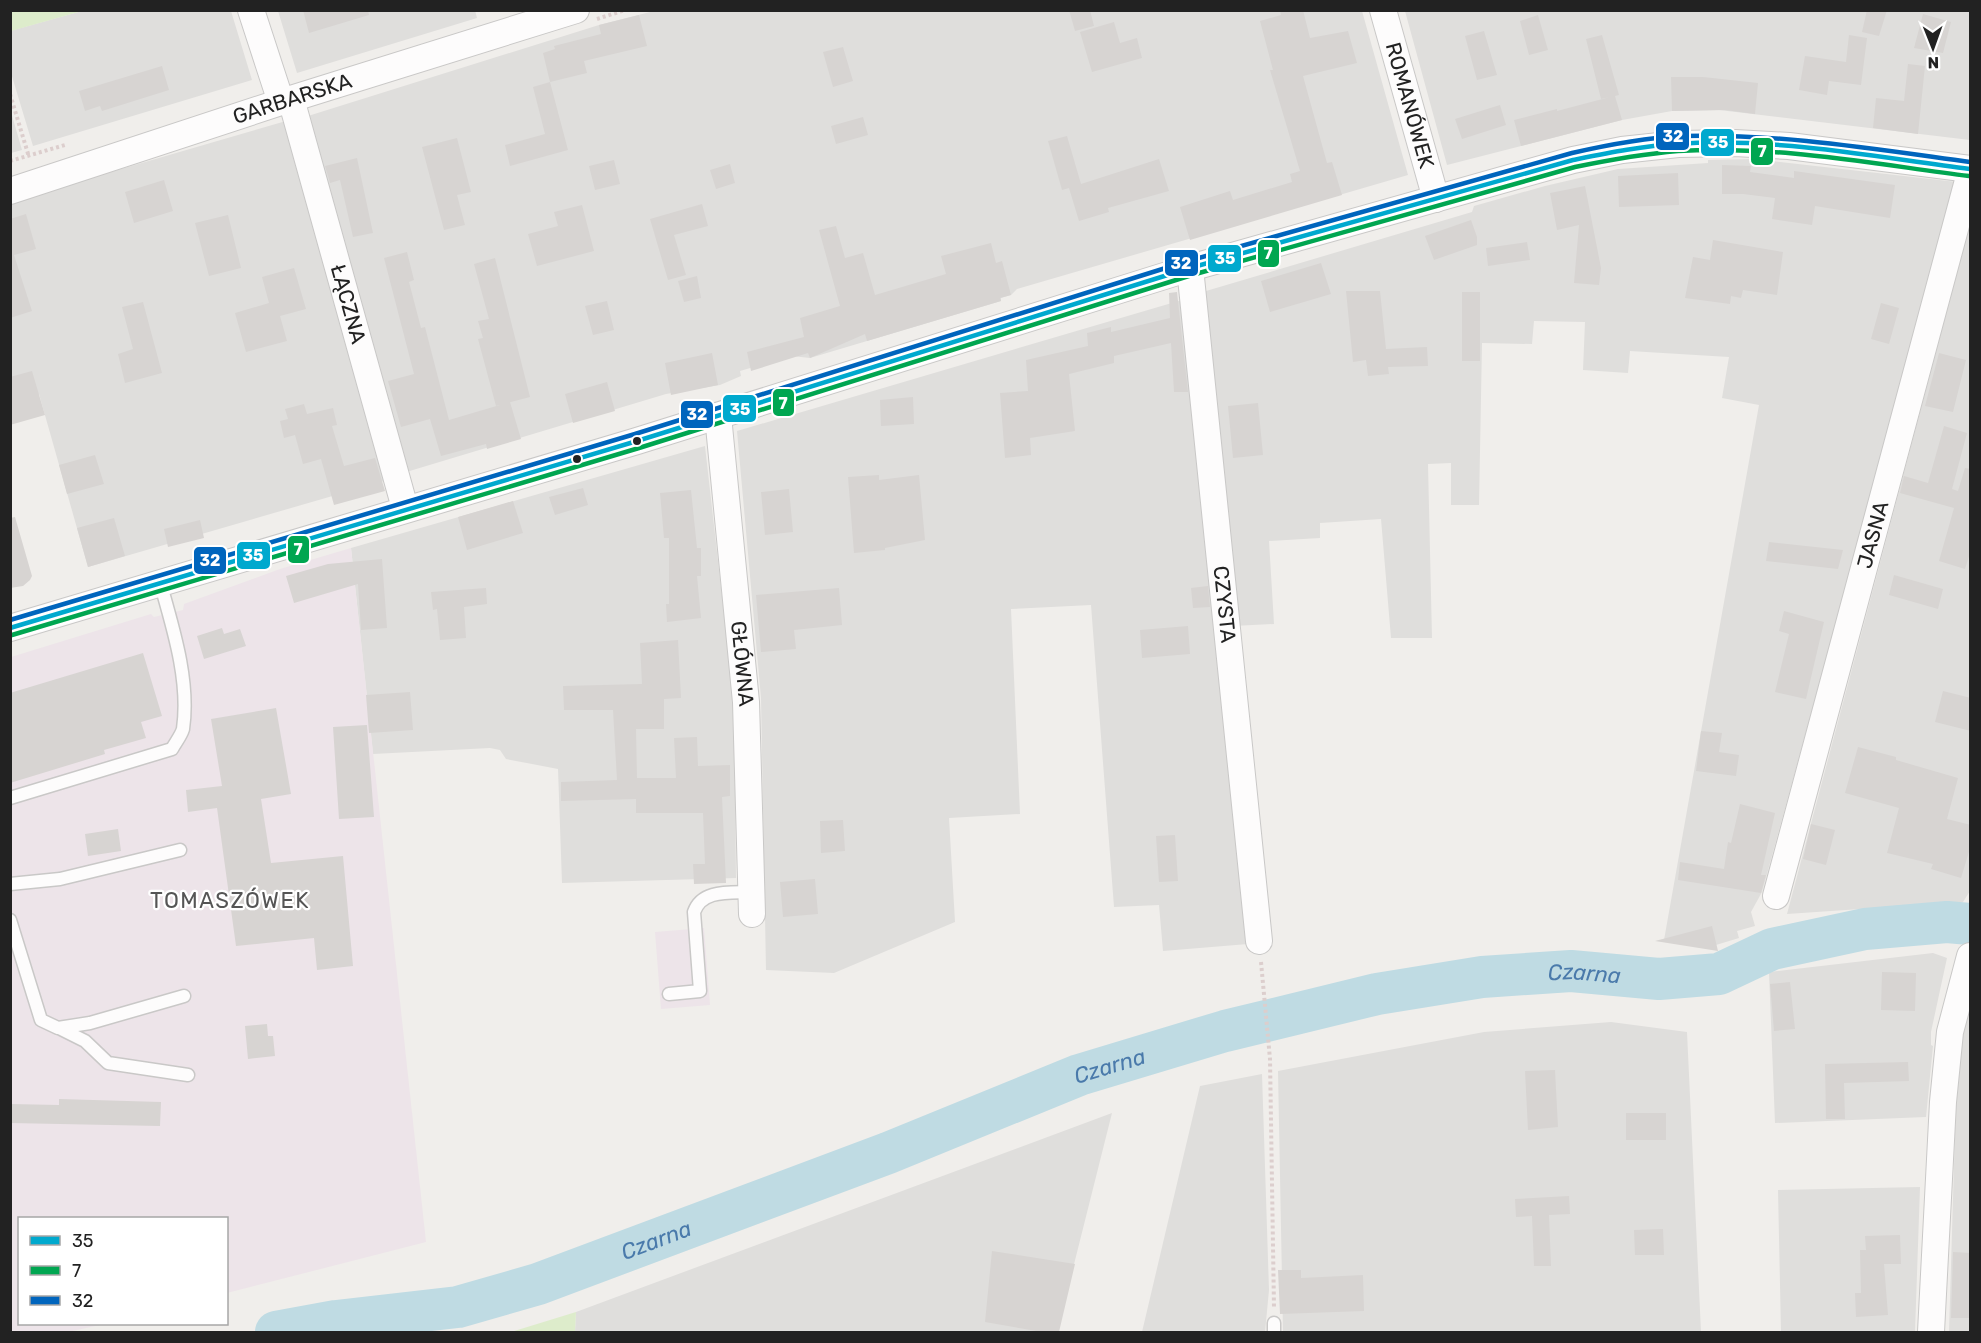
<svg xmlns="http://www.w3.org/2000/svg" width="1981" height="1343" font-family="Rubik,sans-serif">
  <rect width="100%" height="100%" fill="#f0eeeb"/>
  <path fill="#dfdedc" d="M475,10L477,18L297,73L278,11Z
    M82,11H231L252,80L33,146L11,73L10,31Z
    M654,11H1362L1408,175L1017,289L1011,295L1001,298V301L810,358L792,356L740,371L741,376L720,385L666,394L403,473L308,116L599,25Z
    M1405,11H1970V140L1719,110L1672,111L1622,120L1447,165Z
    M11,112L22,150L11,153H10Z
    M286,121L391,479L88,567L39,394L11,402V201Z
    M1754,159L1957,182L1762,892L1751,912L1755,926L1737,931L1739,938L1706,948L1664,940L1759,405L1722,398L1729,357L1630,351L1628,373L1583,370L1585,322L1534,321L1532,344L1482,343L1479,505H1451V463L1428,464L1432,638H1391L1381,519L1320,523V538L1269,541L1274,624L1233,626L1201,307L1206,291L1472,212L1474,206L1545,186L1618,169L1708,163V160Z
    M1970,224V891L1963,902L1787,914Z
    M1182,300L1248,944L1163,951L1159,905L1114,907L1091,605L1011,609L1020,814L949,818L955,922L834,973L766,970L761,698L737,431Z
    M705,446L734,703L736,878L562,883L558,769L506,759L500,750L490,748L373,754L351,548Z
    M1933,953L1947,958L1931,1032V1045L1933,1046L1926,1117L1775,1123L1769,972Z
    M1970,1002V1332H1949L1956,1099L1960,1051Z
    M1611,1022L1687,1032L1701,1332H1283L1278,1071L1484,1032Z
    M1262,1074L1269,1290L1265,1332H1142L1200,1086Z
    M1112,1113L1057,1332H575L576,1312Z
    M1920,1187L1915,1332H1781L1778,1190Z"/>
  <path fill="#ede4e9" d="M351,548L426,1242L227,1293L226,1218H20V1324H104L68,1332H11V657L151,614L154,617L183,610L184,604L280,569Z
    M704,928L710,1005L661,1009L655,932Z"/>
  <path fill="#ddeccb" d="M11,10H82V11L11,31Z
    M576,1312L575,1332H511Z"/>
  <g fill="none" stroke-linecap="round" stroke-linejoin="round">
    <path stroke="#bfdbe3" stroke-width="42" id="s1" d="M276,1332L336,1321L458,1307L538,1284L888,1153L1079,1075L1225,1031L1377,994L1482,977L1571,971L1659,979L1719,974L1772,949L1865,929L1947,922L1970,924"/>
  </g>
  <path fill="#d7d4d2" d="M303,10H368L369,15L309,33Z
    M1069,10H1090L1094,26L1075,31Z
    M1280,10H1303L1310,38L1348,31L1357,63L1303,76L1327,163L1332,162L1342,195L1190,240L1180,207L1230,191L1233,200L1292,182L1290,174L1300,171L1270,70H1273L1260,21L1281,15Z
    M1867,10H1887L1879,36L1862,32Z
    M1923,14L1951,22L1943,53L1914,48Z
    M639,15L647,46L584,61L587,73L550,82L543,53L555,49L554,46L601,34L599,25Z
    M1538,15L1548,50L1529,55L1520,21Z
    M1114,22L1120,43L1137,38L1142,58L1092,72L1080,32Z
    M1484,31L1497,75L1477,80L1465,36Z
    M1602,35L1619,95L1615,96L1622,120L1521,146L1514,120L1557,109V111L1610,97L1601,99L1586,39Z
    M1849,35L1867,38L1861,85L1829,81L1827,95L1799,90L1805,56L1846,62Z
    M843,47L853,81L833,87L823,52Z
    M1908,64L1925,66L1918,134L1873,128L1876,98L1904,101Z
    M162,66L169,90L102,111L100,106L85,111L79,91Z
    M1671,77H1703L1758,83L1755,114L1725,110L1672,111Z
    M550,82L568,150L510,166L505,145L545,134L533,87Z
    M1500,105L1506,125L1462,139L1455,119Z
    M863,117L868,135L836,144L831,126Z
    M1067,136L1081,184L1159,159L1169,191L1108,208L1109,212L1079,221L1069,188L1062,190L1048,141Z
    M457,138L471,192L457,195L465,225L444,230L422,147Z
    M357,158L373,233L353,237L340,180L330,183L325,166Z
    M614,160L620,184L595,190L589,166Z
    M730,164L735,183L716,189L710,170Z
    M1722,165L1751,166L1750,172L1794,178V171L1895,185L1890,218L1815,206L1812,225L1772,219L1775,198L1743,194H1722Z
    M1678,173L1679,205L1619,207L1618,176Z
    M164,180L173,211L134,223L125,192Z
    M1585,186L1601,268L1599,285L1574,283L1579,225L1557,230L1550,193Z
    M702,204L708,226L674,235L686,275L668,280L650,219Z
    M582,205L594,251L537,266L528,234L558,226L554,212Z
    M26,214L36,249L14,255L32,311L10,318V219Z
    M228,215L241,268L209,276L195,223Z
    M1471,220L1477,237V245L1434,260L1425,236Z
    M836,226L845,258L863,253L875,295L946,274L941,256L991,243L996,263L1002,261L1011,295L1000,298L1001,301L867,341L865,334L810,358L808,353L751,371L747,352L804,337L800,318L840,306L819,230Z
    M1713,240L1783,252L1777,295L1743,290L1741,298L1731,296L1730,304L1685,298L1693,257L1710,260Z
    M1527,242L1530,260L1488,266L1486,248Z
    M407,252L414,280L409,282L421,328L425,327L449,420L510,402L521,439L487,449L486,444L441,456L430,419L401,427L388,381L414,374L384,258Z
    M495,258L530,397L496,406L478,339L483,338L478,321L489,319L474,264Z
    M1321,263L1331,294L1270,312L1261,281Z
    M294,268L306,309L280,316L287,341L246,352L235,313L269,303L262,277Z
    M697,276L701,298L684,302L678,281Z
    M1346,291H1380L1386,349L1427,347L1428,366L1388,367L1389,374L1368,376L1366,360L1353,362Z
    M1177,292L1188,392H1174L1171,343L1114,356V363L1069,374L1075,431L1030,438L1031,455L1005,458L1000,393L1028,391L1026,360L1088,346L1087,333L1111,327V332L1170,318L1169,293Z
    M1462,292H1480V361H1462Z
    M607,301L614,330L593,335L585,306Z
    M143,302L162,373L125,383L118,354L133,349L122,307Z
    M1881,303L1899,308L1889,344L1871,339Z
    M712,353L718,385L671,395L665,363Z
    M1939,353L1966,360L1953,412L1925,406Z
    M32,371L45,415L10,425V377Z
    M607,382L615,411L573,423L565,394Z
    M913,397L914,424L881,426L880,400Z
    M1258,403L1263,455L1233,458L1228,406Z
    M304,404L307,414L333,408L337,425L332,426L344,466L375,458L385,491L334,505L321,459L303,464L295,435L284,438L280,421L288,419L285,409Z
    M1944,426L1967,433L1952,489L1958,491L1965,468L1971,469V550L1965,569L1939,561L1954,508L1900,493L1904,476L1928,483Z
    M95,455L104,484L67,494L59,465Z
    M879,475V480L919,475L925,540L885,548V550L854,553L848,477Z
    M583,488L588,505L555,515L549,497Z
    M789,489L793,532L765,535L761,492Z
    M691,490L697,548H701V576H697L701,618L667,622L666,604H669V538H664L660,493Z
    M513,501L523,533L467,550L458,517Z
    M15,517L32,576L30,580L23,586L10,588V518Z
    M114,518L125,556L88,567L77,528Z
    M200,520L204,538L168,547L164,529Z
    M1769,542L1843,550L1838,569L1766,561Z
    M382,559L387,628L361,630L358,584L294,603L286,576L328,564Z
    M1894,575L1943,589L1938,609L1889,595Z
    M1208,586L1210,607L1193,608L1191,588Z
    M486,588L487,604L464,607L466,638L440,640L437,609L433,610L431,592Z
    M839,588L842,625L794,630L796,649L761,652L756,595Z
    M1784,611L1824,622L1806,699L1775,692L1789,634L1779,631Z
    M1188,626L1190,654L1142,658L1140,630Z
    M222,628L224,634L240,629L246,646L204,659L197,636Z
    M678,640L681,698L664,699V729H636L637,778H676L674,738L697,737L698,766L730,765V796L722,797L726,883L694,884L693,864H705L703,813H636V799L561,801V782L617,780L613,710H564L563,686L642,684L640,643Z
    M143,653L162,716L141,722L146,738L104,750L105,754L10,783V693Z
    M1943,691L1971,698V731L1935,722Z
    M410,692L413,730L369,733L366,695Z
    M276,708L291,794L261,799L271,863L343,856L353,966L317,970L314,938L236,946L217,808L188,812L186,790L222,786L211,719Z
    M367,725L374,817L339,819L333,727Z
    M1701,731L1722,733L1719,752L1739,755L1736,776L1696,771Z
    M1858,747L1896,757V760L1958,778L1947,819L1971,825V845L1961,878L1931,869L1933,864L1887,853L1899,808L1845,793Z
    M1740,804L1775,813L1761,875H1766L1761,893L1678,880L1680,862L1724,869L1728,842L1731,843Z
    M843,820L845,851L821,853L820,821Z
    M1811,824L1835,830L1826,865L1803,859Z
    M118,829L121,851L88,856L85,834Z
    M1175,835L1178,881L1159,882L1156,836Z
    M815,879L818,914L783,917L780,882Z
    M1712,926L1718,951L1655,941Z
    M1882,972L1916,973L1915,1011L1881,1010Z
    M1790,982L1795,1029L1774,1031L1770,984Z
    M267,1024L268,1036H273L275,1056L248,1059L245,1026Z
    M1908,1062L1909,1081L1844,1083L1845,1119H1826L1825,1064Z
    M1555,1070L1558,1127L1528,1130L1525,1071Z
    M59,1099L161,1102L160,1126L10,1123V1104L59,1105Z
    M1626,1113H1666V1140H1626Z
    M1569,1196L1570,1214L1549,1215L1551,1266H1534L1532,1216L1516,1217L1515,1199Z
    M1663,1229L1664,1255H1635L1634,1230Z
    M1900,1235L1901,1264H1884L1888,1315L1856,1317L1855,1293H1861L1860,1250H1866L1865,1236Z
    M992,1251L1075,1264L1059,1332H1042L985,1322Z
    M1953,1252L1971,1253V1318H1951Z
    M1278,1270H1301V1278L1363,1275L1364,1311L1280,1314Z"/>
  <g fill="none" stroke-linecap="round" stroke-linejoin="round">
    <defs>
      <path id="service" d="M10,798L172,749C175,743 181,736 183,729C190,681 173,628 160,582
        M10,884L60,879L180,850
        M10,920L41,1020L58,1028L90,1023L184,996
        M669,994L700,991L694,912C702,889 730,893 751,892
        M59,1028L85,1041L108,1063L188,1075
        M1274,1332V1323"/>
      <g id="minor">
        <path d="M251,10L281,102"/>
        <path id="s2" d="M1383,10L1436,199"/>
        <path id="s3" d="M291,99L405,508"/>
        <path id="s4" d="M10,191L281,102L576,10"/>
        <path id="s5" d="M1190,268L1259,941"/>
        <path id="s6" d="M718,416L746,702L752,914"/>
        <path d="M10,628L637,441L1190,268L1573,160L1622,150L1678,144L1735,143L1789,146L1970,169"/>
        <path id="s7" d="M1776,896L1970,173"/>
        <path d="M1931,1332L1943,1102L1950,1032L1970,956"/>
      </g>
    </defs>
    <use href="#service" stroke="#c9c8c7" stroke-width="15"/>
    <use href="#minor" stroke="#c9c8c7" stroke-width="28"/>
    <path stroke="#dccecd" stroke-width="4" stroke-dasharray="3 3" stroke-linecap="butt" d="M597,19L625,10
      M10,94L29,157
      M10,161L65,145
      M1261,962L1270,1059L1274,1308"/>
    <use href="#service" stroke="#fdfcfc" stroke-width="12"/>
    <use href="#minor" stroke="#fdfcfc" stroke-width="26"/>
    <defs>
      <path id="bus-1" d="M10,628L637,441L1190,268L1573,160C1608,153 1642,146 1677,144C1775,137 1874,157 1970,169"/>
      <path id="bus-2" d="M12,635L639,448L1192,275L1575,167C1609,160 1643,154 1678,151C1776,145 1873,164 1969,176"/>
      <path id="bus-3" d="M10,620L635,434L1188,261L1572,153C1607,145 1643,138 1680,136C1777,133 1874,149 1970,162"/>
    </defs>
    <use href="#bus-1" stroke="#fff" stroke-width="9"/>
    <use href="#bus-2" stroke="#fff" stroke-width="9"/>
    <use href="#bus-3" stroke="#fff" stroke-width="9"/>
    <use href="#bus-1" stroke="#00a9ce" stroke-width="4.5"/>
    <use href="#bus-2" stroke="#00a651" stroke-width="4.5"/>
    <use href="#bus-3" stroke="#0065bd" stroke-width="4.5"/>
  </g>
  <g fill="#222" stroke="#fff" stroke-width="2">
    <circle cx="637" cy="441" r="5"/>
    <circle cx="577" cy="459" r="5"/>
  </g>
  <g text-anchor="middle" stroke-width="4.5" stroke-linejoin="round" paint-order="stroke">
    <g font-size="21" fill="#222" stroke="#fff">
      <text dy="7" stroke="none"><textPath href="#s4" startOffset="297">GARBARSKA</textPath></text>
      <text dy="7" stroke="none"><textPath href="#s2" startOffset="99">ROMANÓWEK</textPath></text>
      <text dy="7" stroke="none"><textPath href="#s3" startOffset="213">ŁĄCZNA</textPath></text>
      <text dy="7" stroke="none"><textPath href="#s7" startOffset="374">JASNA</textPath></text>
      <text dy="7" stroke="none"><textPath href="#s5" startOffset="338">CZYSTA</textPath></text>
      <text dy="7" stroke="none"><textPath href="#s6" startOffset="249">GŁÓWNA</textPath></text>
    </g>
    <g font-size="22" letter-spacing="1.5" fill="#555" stroke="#fff">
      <text x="230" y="908">TOMASZÓWEK</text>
    </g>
    <g font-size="22" font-style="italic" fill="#4a7aab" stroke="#fff">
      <text dy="8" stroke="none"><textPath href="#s1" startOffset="1365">Czarna</textPath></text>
      <text dy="8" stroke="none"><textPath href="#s1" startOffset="879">Czarna</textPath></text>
      <text dy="8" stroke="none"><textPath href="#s1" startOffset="393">Czarna</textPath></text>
    </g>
  </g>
  <g stroke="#fff" stroke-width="2">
    <rect x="1655" y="122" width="35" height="29" rx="6" fill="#0065bd"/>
    <rect x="1700" y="128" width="35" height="29" rx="6" fill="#00a9ce"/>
    <rect x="1750" y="137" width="24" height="29" rx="6" fill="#00a651"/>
    <rect x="1257" y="239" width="23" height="29" rx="6" fill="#00a651"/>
    <rect x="1207" y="244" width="35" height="29" rx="6" fill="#00a9ce"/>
    <rect x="1164" y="249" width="35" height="28" rx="6" fill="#0065bd"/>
    <rect x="772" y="388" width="23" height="29" rx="6" fill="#00a651"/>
    <rect x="722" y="394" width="35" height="29" rx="6" fill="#00a9ce"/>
    <rect x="680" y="400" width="34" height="29" rx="6" fill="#0065bd"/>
    <rect x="287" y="535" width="23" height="29" rx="6" fill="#00a651"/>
    <rect x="236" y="541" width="35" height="29" rx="6" fill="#00a9ce"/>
    <rect x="193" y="546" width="34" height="29" rx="6" fill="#0065bd"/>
  </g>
  <g font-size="16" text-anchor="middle" font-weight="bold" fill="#fff">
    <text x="1673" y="142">32</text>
    <text x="1718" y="148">35</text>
    <text x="1762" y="157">7</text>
    <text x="1268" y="259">7</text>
    <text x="1225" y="264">35</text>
    <text x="1181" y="269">32</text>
    <text x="783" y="409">7</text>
    <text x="740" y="415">35</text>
    <text x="697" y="420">32</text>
    <text x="298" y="555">7</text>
    <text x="253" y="561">35</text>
    <text x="210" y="566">32</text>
  </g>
  <rect width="1981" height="1343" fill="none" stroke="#222222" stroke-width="24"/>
  <rect x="18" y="1217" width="210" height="108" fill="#ffffff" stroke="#a7a7a7" stroke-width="1.5"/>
  <rect x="30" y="1236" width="30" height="9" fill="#00a9ce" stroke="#a7a7a7" stroke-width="1.5"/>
  <text x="72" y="1247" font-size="18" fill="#222222">35</text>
  <rect x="30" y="1266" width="30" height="9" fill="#00a651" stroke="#a7a7a7" stroke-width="1.5"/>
  <text x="72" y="1277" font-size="18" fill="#222222">7</text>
  <rect x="30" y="1296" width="30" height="9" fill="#0065bd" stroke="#a7a7a7" stroke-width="1.5"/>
  <text x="72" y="1307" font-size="18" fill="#222222">32</text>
  <g transform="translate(1933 48) rotate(179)" stroke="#ffffff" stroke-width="4.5" paint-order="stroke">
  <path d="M0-4.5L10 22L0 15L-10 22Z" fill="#222222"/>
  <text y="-9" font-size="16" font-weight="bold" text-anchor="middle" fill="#222222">N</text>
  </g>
</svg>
